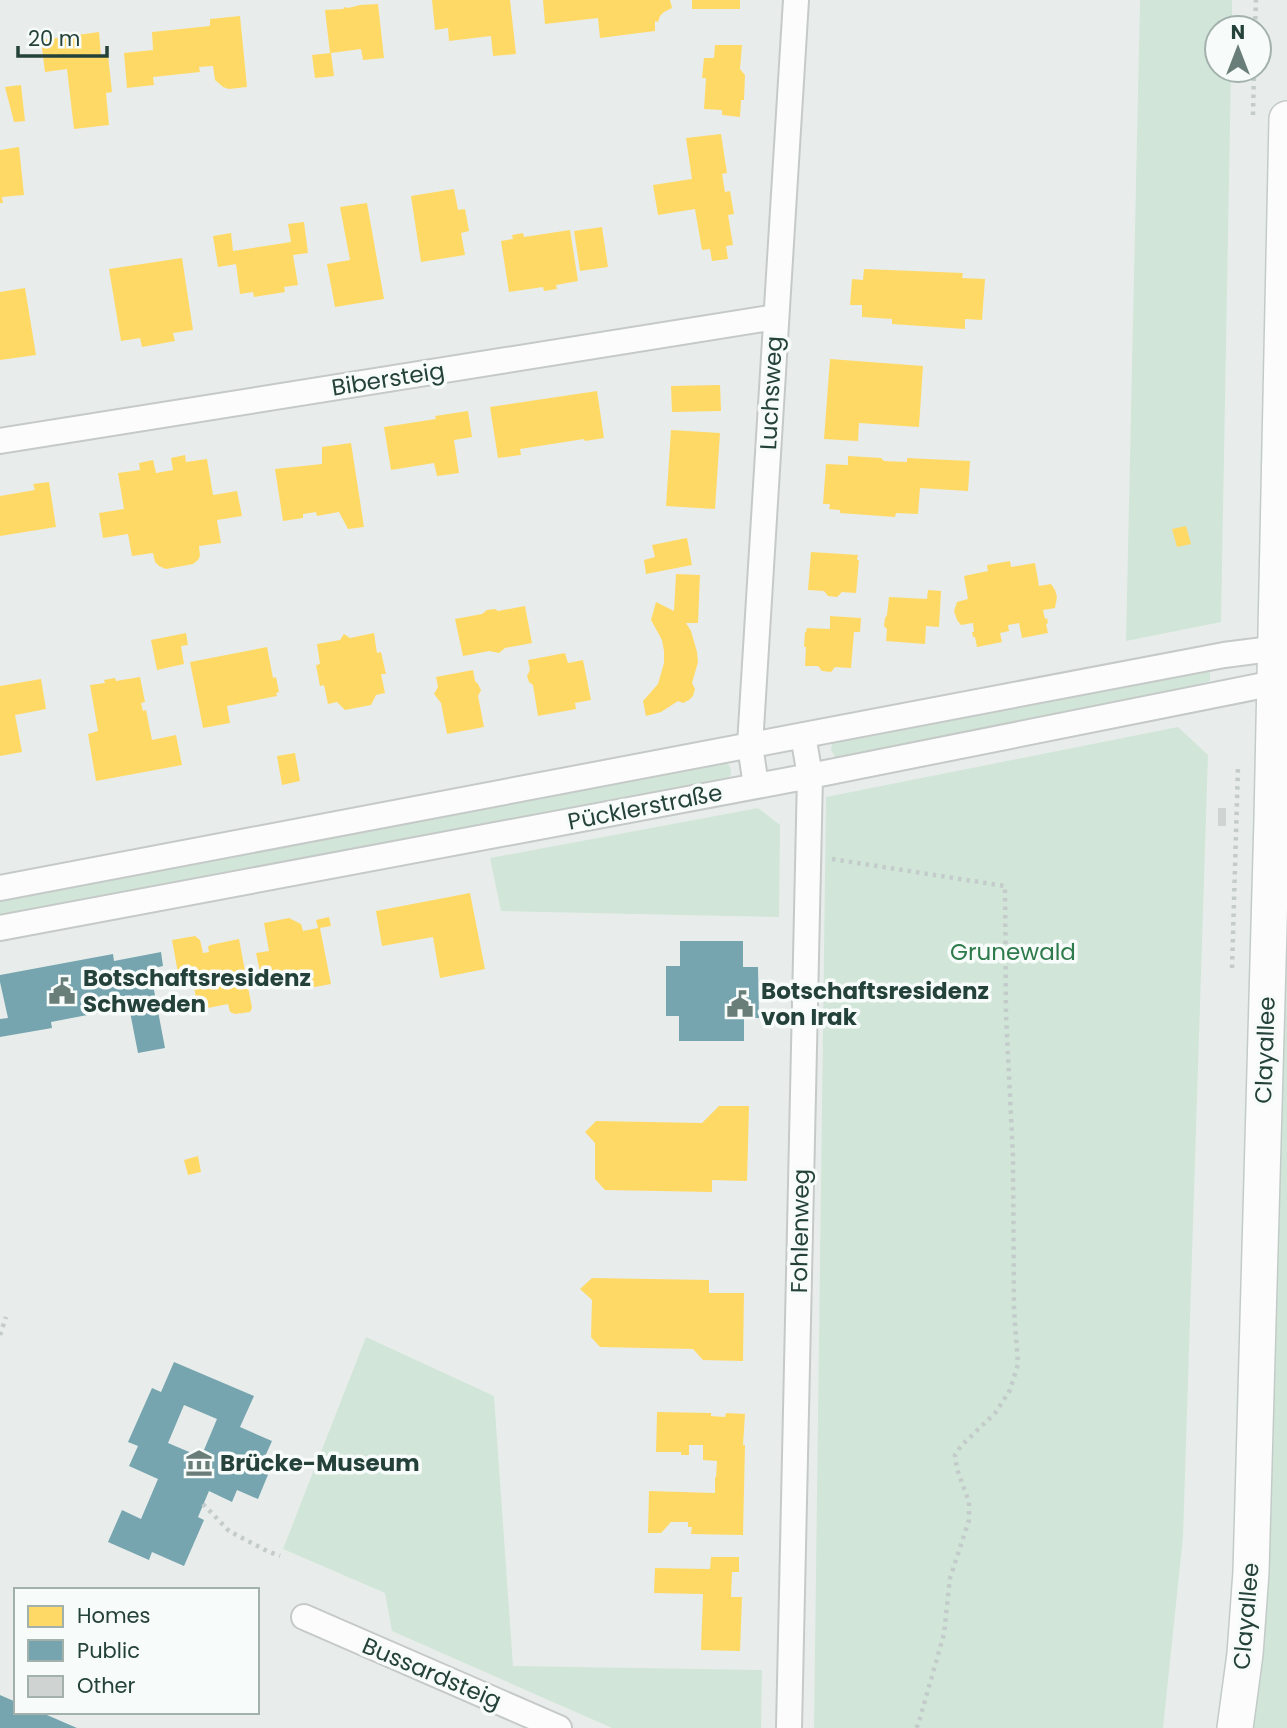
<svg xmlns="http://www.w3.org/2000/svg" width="1287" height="1728" font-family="Poppins,sans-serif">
  <rect width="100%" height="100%" fill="#e8edeb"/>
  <path fill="#d1e6d8" d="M1140,0H1232V28H1217V70H1231L1221,622L1126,641Z
    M1210,670V681L1106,707L840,757H835L831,750L832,743L836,741Z
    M1178,727L1208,755L1183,1537L1163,1728H814L826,797Z
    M726,762C731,766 731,769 731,775L728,778L0,916V899Z
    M1287,768V1728H1249Z
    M758,808L780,825L779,917L501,911L490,858Z
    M366,1337L494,1396L513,1666L762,1670L761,1728H612L392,1631L385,1593L283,1549Z"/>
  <path fill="#ffd966" d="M432,0H510L516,54L493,56L491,36L449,41L448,28L435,30Z
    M543,0H670L672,8L664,12L660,16L658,22L655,21V31L600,38L598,18L545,24Z
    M692,0H740V9H692Z
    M378,4L384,58L363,60L361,49L331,53L334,76L315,78L312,55L330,53L325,10L343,9L345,7L348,8L360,5Z
    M240,16L247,87L229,89L223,87L215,80L213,66L199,67L200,72L153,77L154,85L127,88L124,53L153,50L152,32L210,26V19Z
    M99,32L101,56L108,55L112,92L106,93L109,125L74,129L67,69L45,72L41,40Z
    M715,45H742L740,69L745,75L744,100H741L740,117L722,115V110L704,109L706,78H702L704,58H714Z
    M21,85L25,121L14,122L5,87Z
    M721,134L727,173L722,174L725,192L730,191L734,214L728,215L733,245L726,246L728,259L712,261L710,249L702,250L695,209L658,215L653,185L692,179L686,138Z
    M19,147L24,195L2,197L3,203H0V150Z
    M454,189L458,210L465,209L469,231L461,233L465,255L421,262L411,196Z
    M367,203L384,299L335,307L327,264L350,260L340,207Z
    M304,222L308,253L293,255L298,285L284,287L285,292L254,297L253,292L240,294L236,264L218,267L213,236L231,233L233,251L291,242L288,224Z
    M602,227L608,267L580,271L574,231Z
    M570,230L578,281L556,285L557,289L544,291L543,287L509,292L501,241L513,239L512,235L523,233L524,237Z
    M182,258L193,330L173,333L175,341L142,347L140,338L121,341L109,269Z
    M864,269L963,273L962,278L985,279L982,320L965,319V329L892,324V319L862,317V305H850L852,279L863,280Z
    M25,288L36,355L0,360V292Z
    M830,359L923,366L919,427L859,423L858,441L824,439Z
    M720,385L721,411L672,412L671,386Z
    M597,391L604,438L585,441L584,439L520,449L521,455L498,458L490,407Z
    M468,411L472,437L454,440L459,473L437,476L434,463L391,470L384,427L436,419L435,416Z
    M671,430L720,433L715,509L666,506Z
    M351,443L364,527L348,529L339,512L317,516L316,512L303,514V518L283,521L275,469L322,464V447Z
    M185,455L186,462L207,459L213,495L237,491L242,516L217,520L221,543L199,546L200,556L198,560L193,564L166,569L159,566L155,562L153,553L132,556L128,534L103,538L99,513L124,509L118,473L140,470L139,463L153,460L156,473L173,470L171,458Z
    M848,456L881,458L884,461L907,462V458L970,461L968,491L920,488L918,514L896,513L895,517L840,513V510L829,509L830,504H823L826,464L848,465Z
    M49,482L56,527L0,536V496L35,490L33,484Z
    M1186,526L1191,544L1177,547L1172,529Z
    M687,538L692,565L646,574L644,560L655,557L652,545Z
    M811,552L858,555L857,560H859L856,593L842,592L837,597L828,596L824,591L808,590Z
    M1010,561L1011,567L1035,563L1039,586L1051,584L1055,590L1057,597L1055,608L1043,610L1045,619L1047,618L1048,623L1046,624L1048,633L1022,638L1019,623L1008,625L1009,631L1000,633L1002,642L977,647L975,637H973L972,632H974L973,623L961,625L957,620L954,611L957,602L968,599L964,576L988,571L987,565Z
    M676,574L700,575L698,623H686L691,631L697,652L698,662L692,683L695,689L693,696L689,700L683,703L678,701L661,712L646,716L643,701L658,684L664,663V651L662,640L651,620L656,602L674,611Z
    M928,590L941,591L939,627L926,626L925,644L886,641L887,629L884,626L885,618L887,615L889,597L927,599Z
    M525,606L532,643L505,648L499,653L489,651L463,656L455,619L482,614L487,610L495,609L498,611Z
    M830,616L861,618L860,632H854L851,668L835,667L831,672L822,671L818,666H805L806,647H804L805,632H806L807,628L830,629Z
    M186,633L188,645L181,646L184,664L157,670L151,640Z
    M374,633L377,653L381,652L386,674H381L385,693L376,695L371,705L345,710L337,702L328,704L324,685L320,686L316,665L320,664L317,644L340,640L344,634L350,638Z
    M267,647L273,678L276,677L279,692L276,693L277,696L227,706L230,723L203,728L190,662Z
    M565,653L568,663L583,660L591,700L575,703L576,709L538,716L533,685L529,682L527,676L530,670L528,660Z
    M473,670L475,681L478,684L481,690L478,696L484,727L447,734L441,703L434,694L438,687L436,677Z
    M140,677L145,702L141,703L143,711L146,710L152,740L176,735L182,765L96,781L88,734L98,731L90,685L105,683L104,680L115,678L116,681Z
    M41,679L46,709L15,715L22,752L0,756V686Z
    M295,753L300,781L282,785L277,756Z
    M470,893L485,969L440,978L433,937L382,946L376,911Z
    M329,917L331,926L320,928L331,984L304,989L298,987L294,983L293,975L262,981L256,953L269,951L264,923L289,918L301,924L303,931L318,928L316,920Z
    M195,936L200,940L203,953L209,952L208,947L210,945L239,939L252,1008L250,1012L235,1014L230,1012L228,1004L198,1010L191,970L178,973L172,940Z
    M719,1106H749L747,1181L712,1180V1192L605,1190L595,1179V1143L585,1132L596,1121L702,1123Z
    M198,1156L201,1172L188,1175L184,1160Z
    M592,1278L709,1280V1293H744L743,1361L703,1360L693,1349L600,1347L591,1337L592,1300L580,1289Z
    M657,1412L711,1413V1416L725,1417L726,1413L745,1414L743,1445H745L743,1535L691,1534L692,1527H688V1522H671L661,1533H648L649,1491L715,1493V1477H716L717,1461L703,1460V1445H689V1455H681V1452H656Z
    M711,1557H739V1572H732L731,1597H742L740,1651L701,1650L703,1594L654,1593L655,1568L710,1569Z"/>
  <path fill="#76a5af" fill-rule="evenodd" d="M680,941H743V967H758L759,1018H744V1041H679V1016H666V966H680Z
    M161,952L163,966L150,969L165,1048L138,1053L129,1007L51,1022L52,1028L0,1037V1019L8,1018L0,982V975L113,954L114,961Z
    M174,1362L254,1396L240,1427L272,1441L263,1461L272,1465L258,1499L237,1490L232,1502L209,1491L198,1517L204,1520L184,1566L152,1552L149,1560L108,1542L122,1510L141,1519L158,1479L129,1466L138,1446L128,1442L152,1388L161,1392ZM184,1405L217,1419L201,1457L168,1443Z
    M0,1695L16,1702V1712H40L77,1728H0Z"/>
  <path fill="#cfd4d2" d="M1218,808H1226V826H1218Z"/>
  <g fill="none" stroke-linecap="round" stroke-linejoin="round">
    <defs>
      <path id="minor" d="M0,441L776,317
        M756,786L750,745L796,0
        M0,888L1224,655L1287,647
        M0,928L810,776L1275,683L1286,675
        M304,1617L559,1728
        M789,1728L810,776L803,735"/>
      <path id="secondary" d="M1235,1728L1245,1654L1251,1572L1272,819L1287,119"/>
    </defs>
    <use href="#minor" stroke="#c5cac8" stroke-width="28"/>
    <use href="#secondary" stroke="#c3cbc8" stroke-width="38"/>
    <path stroke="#c3ccca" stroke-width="4.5" stroke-dasharray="3.5 5" stroke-linecap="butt" d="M1255,28L1256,0
      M1253,115L1254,70
      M832,859L1005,886L1006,1015L1013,1156L1014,1310L1018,1364L1010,1390L996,1412L961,1446L955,1455L957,1469L969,1502V1520L950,1578L944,1634L918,1725L916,1728
      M1232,968L1238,767
      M0,1335L6,1317
      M203,1504L229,1531L267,1551L280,1556"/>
    <use href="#minor" stroke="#fcfcfc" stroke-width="24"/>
    <use href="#secondary" stroke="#fcfcfc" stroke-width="35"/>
  </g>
  <defs>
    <symbol id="civic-bare" viewBox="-9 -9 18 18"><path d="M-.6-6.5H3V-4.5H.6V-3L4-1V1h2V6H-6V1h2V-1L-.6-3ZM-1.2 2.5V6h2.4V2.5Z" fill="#697e78" stroke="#f7fbf9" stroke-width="2.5" paint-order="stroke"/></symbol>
    <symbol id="museum-bare" viewBox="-9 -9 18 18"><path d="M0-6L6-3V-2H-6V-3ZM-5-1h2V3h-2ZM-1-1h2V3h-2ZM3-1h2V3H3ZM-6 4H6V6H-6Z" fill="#697e78" stroke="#f7fbf9" stroke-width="2.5" paint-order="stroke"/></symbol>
  </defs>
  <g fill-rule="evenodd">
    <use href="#civic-bare" x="43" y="972" width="38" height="38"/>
    <use href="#civic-bare" x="721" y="985" width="38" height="38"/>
    <use href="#museum-bare" x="180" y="1444" width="38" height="38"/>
  </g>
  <g text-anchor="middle" stroke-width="7" stroke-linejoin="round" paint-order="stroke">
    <g font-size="23" fill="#24423a" stroke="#f7fbf9">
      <text transform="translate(388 379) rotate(-9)" y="8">Bibersteig</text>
      <text transform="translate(771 393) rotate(-87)" y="8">Luchsweg</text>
      <text transform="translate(645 807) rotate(-11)" y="8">Pücklerstraße</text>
      <text transform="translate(1265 1050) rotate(-88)" y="8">Clayallee</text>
      <text transform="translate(800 1231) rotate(-89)" y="8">Fohlenweg</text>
      <text transform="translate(1246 1616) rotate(-85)" y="8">Clayallee</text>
      <text transform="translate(432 1673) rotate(23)" y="8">Bussardsteig</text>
    </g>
    <g font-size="23" fill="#2d7a4b" stroke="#f7fbf9">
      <text x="1013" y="960">Grunewald</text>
    </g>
    <g font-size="23" font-weight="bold" fill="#24423a" stroke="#f7fbf9" text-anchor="start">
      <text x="83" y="986">Botschaftsresidenz<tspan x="83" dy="26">Schweden</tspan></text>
      <text x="761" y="999">Botschaftsresidenz<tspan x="761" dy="26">von Irak</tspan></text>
      <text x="220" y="1471">Brücke-Museum</text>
    </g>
  </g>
  <rect x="14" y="1588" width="245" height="126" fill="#f7fbf9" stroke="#a3b1ad" stroke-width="2"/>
  <rect x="28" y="1606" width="35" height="21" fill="#ffd966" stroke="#a3b1ad" stroke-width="2"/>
  <text x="77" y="1623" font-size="21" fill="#24423a">Homes</text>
  <rect x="28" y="1640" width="35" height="21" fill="#76a5af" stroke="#a3b1ad" stroke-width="2"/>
  <text x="77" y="1658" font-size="21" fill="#24423a">Public</text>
  <rect x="28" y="1676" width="35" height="21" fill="#cfd4d2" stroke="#a3b1ad" stroke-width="2"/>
  <text x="77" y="1693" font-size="21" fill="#24423a">Other</text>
  <g transform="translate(1238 49)"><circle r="33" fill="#f7fbf9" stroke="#a3b1ad" stroke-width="2"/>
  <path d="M0-5L12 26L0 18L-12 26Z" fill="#697e78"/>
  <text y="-10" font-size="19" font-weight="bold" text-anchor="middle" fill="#24423a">N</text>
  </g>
  <path d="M18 46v10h89v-10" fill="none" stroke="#24423a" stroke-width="3.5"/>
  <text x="28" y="46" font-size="21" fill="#24423a" stroke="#f7fbf9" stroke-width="5" paint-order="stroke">20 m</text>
</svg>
